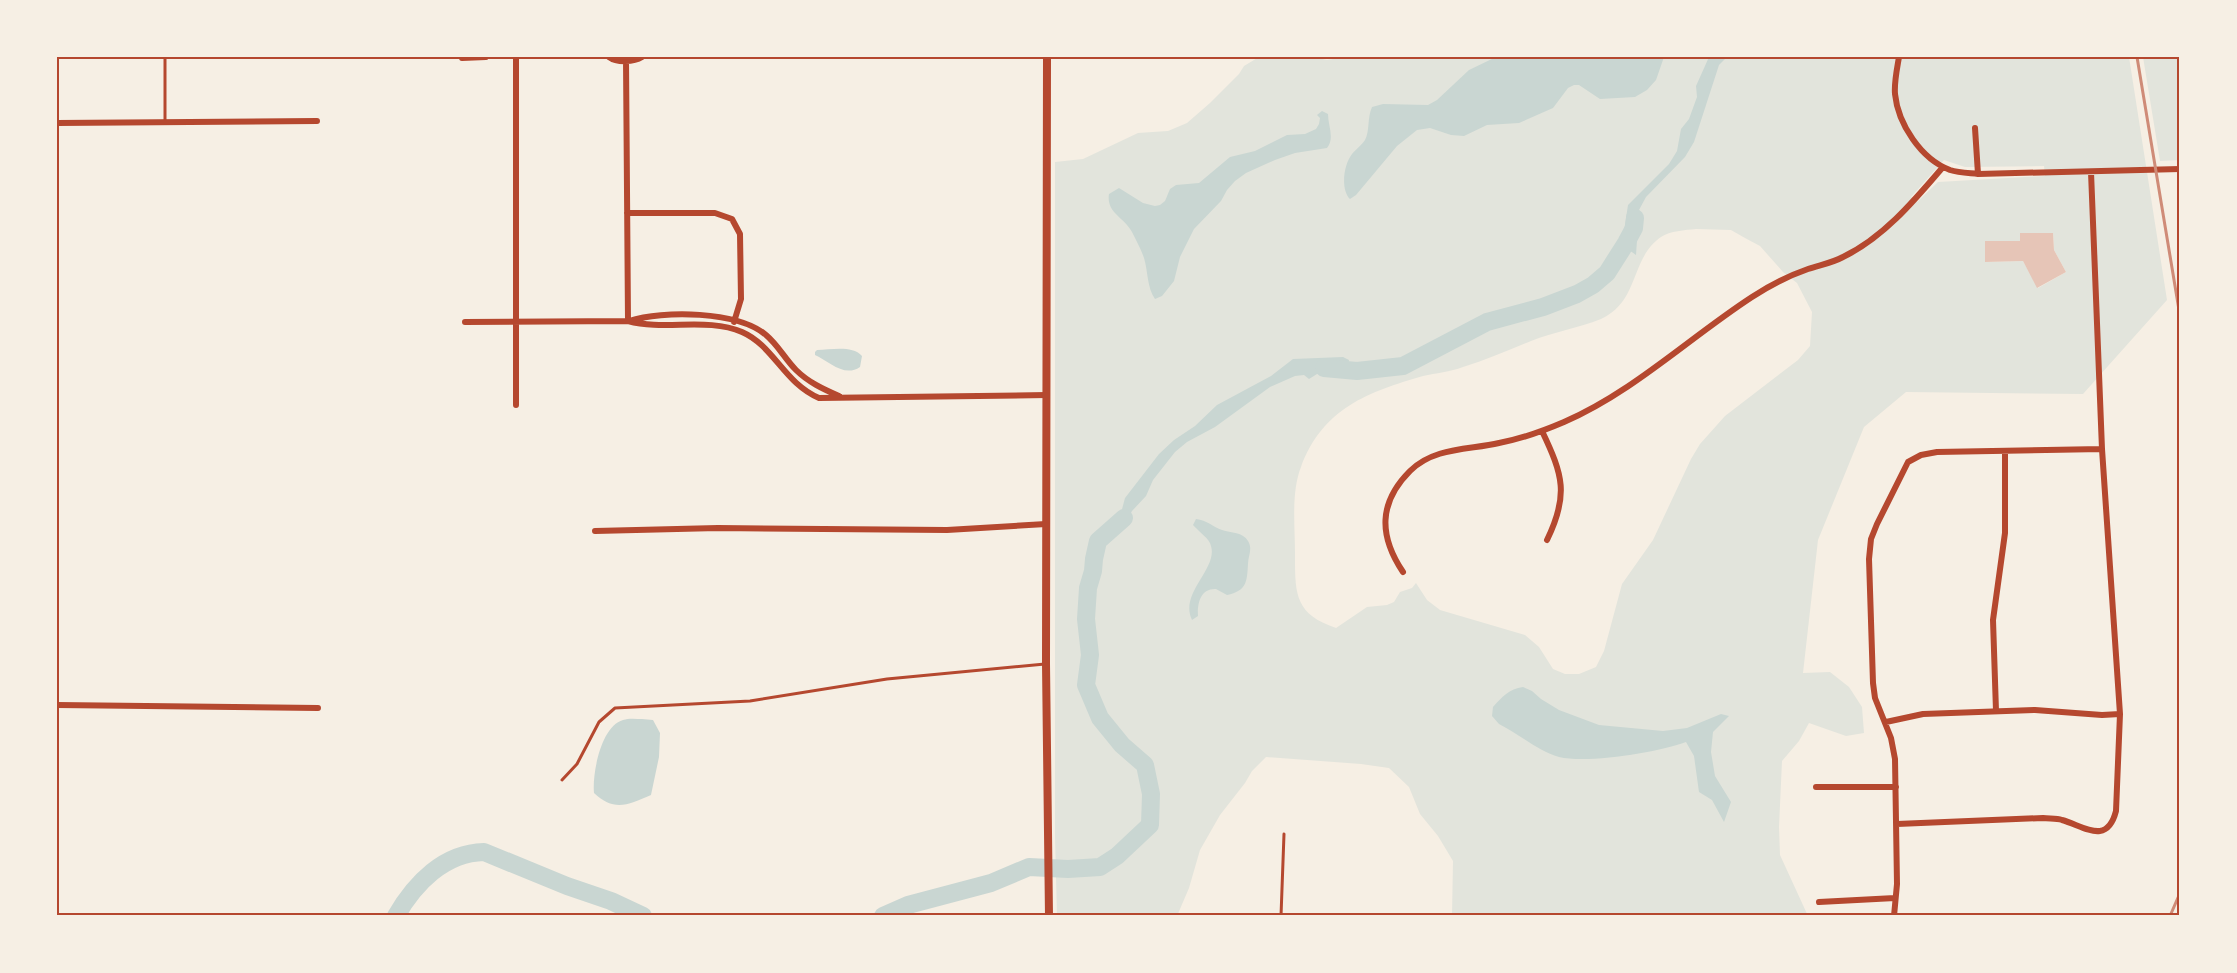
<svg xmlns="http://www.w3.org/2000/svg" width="2237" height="973" font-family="Literata,serif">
  <rect width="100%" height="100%" fill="#f6efe4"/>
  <path fill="#e2e4dc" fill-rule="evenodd" d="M1259,57H1312L1327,60L1346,57H2129L2167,300L2083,394L1906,392L1864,427L1818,540L1803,673L1830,672L1849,687L1862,707L1864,733L1846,736L1809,723L1799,741L1782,761L1779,827L1780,855L1808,916H1452L1453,861L1438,836L1420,814L1409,787L1389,768L1361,764L1266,757L1252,771L1245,783L1220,815L1200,850L1189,888L1177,916H1057L1055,837V162L1083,159L1138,133L1168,131L1187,123L1210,103L1239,74L1244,66ZM1944,160L1965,167L2044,166L2045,176L1938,182L1917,202L1911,197ZM1696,229L1731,230L1745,238L1760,246L1783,272L1797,283L1812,312L1810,346L1798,360L1725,416L1700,444L1691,459L1653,540L1622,584L1604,651L1596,667L1579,674H1565L1553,669L1539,647L1525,635L1440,610L1427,600L1416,583L1412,588L1400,592L1394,602L1387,605L1367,607L1336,628C1294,614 1295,593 1295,553C1295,526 1291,492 1301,467C1323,408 1368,392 1423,376C1436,373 1450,372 1463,367C1486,360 1508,350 1531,341C1554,332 1578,328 1601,319C1640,301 1630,258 1661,237C1670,231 1685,230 1696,229ZM2020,233H2053L2054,250L2066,272L2038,288L2023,261L1985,262V241H2020Z
    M2143,57H2180V160L2160,161Z"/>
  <path fill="#c9d6d2" d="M1496,57H1664L1656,80L1647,90L1635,97L1600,99L1579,85H1574L1568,88L1553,108L1519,123L1487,125L1464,136L1451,135L1430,128L1417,130L1397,146L1356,195L1350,199C1340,189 1344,164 1352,154C1356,149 1362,145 1365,140C1370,130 1367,118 1372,107L1383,104L1428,105L1437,100L1469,70Z
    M1709,57H1727L1719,65L1694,142L1685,157L1646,197L1639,210L1636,255L1629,250L1624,231L1628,205L1669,164L1677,151L1681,129L1689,119L1697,97L1696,86Z
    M1322,111L1328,114C1328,126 1335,138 1327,148L1295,153L1275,160L1246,173L1235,181L1227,190L1221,201L1194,229L1180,257L1174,281L1162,296L1155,299C1147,288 1148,271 1144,258C1141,249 1136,240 1132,232C1124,217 1106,213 1109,194L1119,188L1143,203L1155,206L1160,205L1165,201L1170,189L1176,185L1199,183L1230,157L1255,151L1287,135L1305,134L1316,129L1319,124L1320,118L1317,115Z
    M817,350C831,350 852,345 862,356L860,367C844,378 829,361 815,355V352Z
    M1343,357L1349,360L1347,372L1317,374L1309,379L1304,375L1295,376L1270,387L1215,427L1187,442L1175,452L1153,480L1146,496L1132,511L1124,525L1113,538L1103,543L1110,524L1121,513L1125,498L1159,454L1174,440L1195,426L1217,405L1271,376L1293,359Z
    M1196,519C1207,520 1213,527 1222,530C1231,533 1243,532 1248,541C1253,549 1248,556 1248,564C1247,581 1247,591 1227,595L1216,589C1201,588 1197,603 1198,616L1192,620C1179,593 1218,569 1211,546C1210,539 1198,531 1193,525Z
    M1523,687L1532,691L1541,699L1559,710L1599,725L1663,731L1687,728L1721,714L1729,716L1713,732L1711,752L1715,776L1731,802L1724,822L1712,800L1699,792L1694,756L1686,742C1659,752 1588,764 1559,757C1538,751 1519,734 1499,724L1492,716L1493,707C1502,697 1509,689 1523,687Z
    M642,719L653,720L660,733L659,757L651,795C628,805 614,812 594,793C592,774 601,726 623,720C629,718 636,719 642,719Z"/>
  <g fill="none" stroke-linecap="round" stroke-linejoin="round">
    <path stroke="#c9d6d2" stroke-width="18" d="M1324,368L1357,371L1403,366L1487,322L1543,307L1577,294L1593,285L1607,273L1626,243L1634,228L1635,218
      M396,916C415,883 444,853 484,852L567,886L611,901L643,916
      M883,916L908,905L991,883L1029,867L1068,869L1100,867L1117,856L1150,825L1151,794L1145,765L1122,745L1100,718L1086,685L1090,655L1086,619L1088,588L1093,571L1094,559L1098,541L1124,518"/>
  </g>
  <path fill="#e6c5b7" d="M2020,233H2053L2054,250L2066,272L2037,288L2023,261L1985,262V241H2020Z"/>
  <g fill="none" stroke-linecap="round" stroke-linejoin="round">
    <path stroke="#b5482f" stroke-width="3" d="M165,121V57
      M562,780L577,764L599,722L615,708L750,701L887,679L1045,664
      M1281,916L1284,834"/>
    <path stroke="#b5482f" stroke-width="6" d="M516,57V405
      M609,57C617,63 634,62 642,57
      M1899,57C1897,69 1894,82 1895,94C1898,124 1921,159 1950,170C1959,173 1969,173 1978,174L2180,169
      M462,58L486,57
      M626,60L628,321
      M57,123L317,121
      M1975,128L1978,174
      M627,213H715L732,219L740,234L741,299L734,322
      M629,321C663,310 738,311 766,335C778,345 785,359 796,370C808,382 823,389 839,396
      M465,322L628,321C665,331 707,317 742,332C774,346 784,383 819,398L1047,395
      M1542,431C1563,475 1569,495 1547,540
      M595,531L718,528L947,530L1046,524
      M1403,572C1379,536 1378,503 1410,471C1434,447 1469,450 1499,443C1521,439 1543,431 1564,422C1633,392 1689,338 1752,297C1770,285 1788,276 1808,269C1820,265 1832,263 1843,257C1883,238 1914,201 1943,167
      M57,705L318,708
      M1996,711L1993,620L2005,533V451
      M1886,722L1923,714L2035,710L2102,715L2120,714
      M1816,787H1896
      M1897,824L2043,818C2049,819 2056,818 2062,820C2084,826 2107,846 2116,811L2120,714L2102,449L2091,172
      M1819,902L1895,898
      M1894,916L1897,884L1895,759L1891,738L1875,698L1873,683L1869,559L1871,539L1877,524L1908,462L1921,455L1937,452L2102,449"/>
    <path stroke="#b5482f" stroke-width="8" d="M1047,57L1046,664L1049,916"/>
    <path stroke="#cf8b77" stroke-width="3" d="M2137,57L2180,316
      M2170,916L2180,893"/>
  </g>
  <rect width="2237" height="973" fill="none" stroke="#f6efe4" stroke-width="117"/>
  <rect x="58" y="58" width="2120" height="856" fill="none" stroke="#b5482f" stroke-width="2"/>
</svg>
